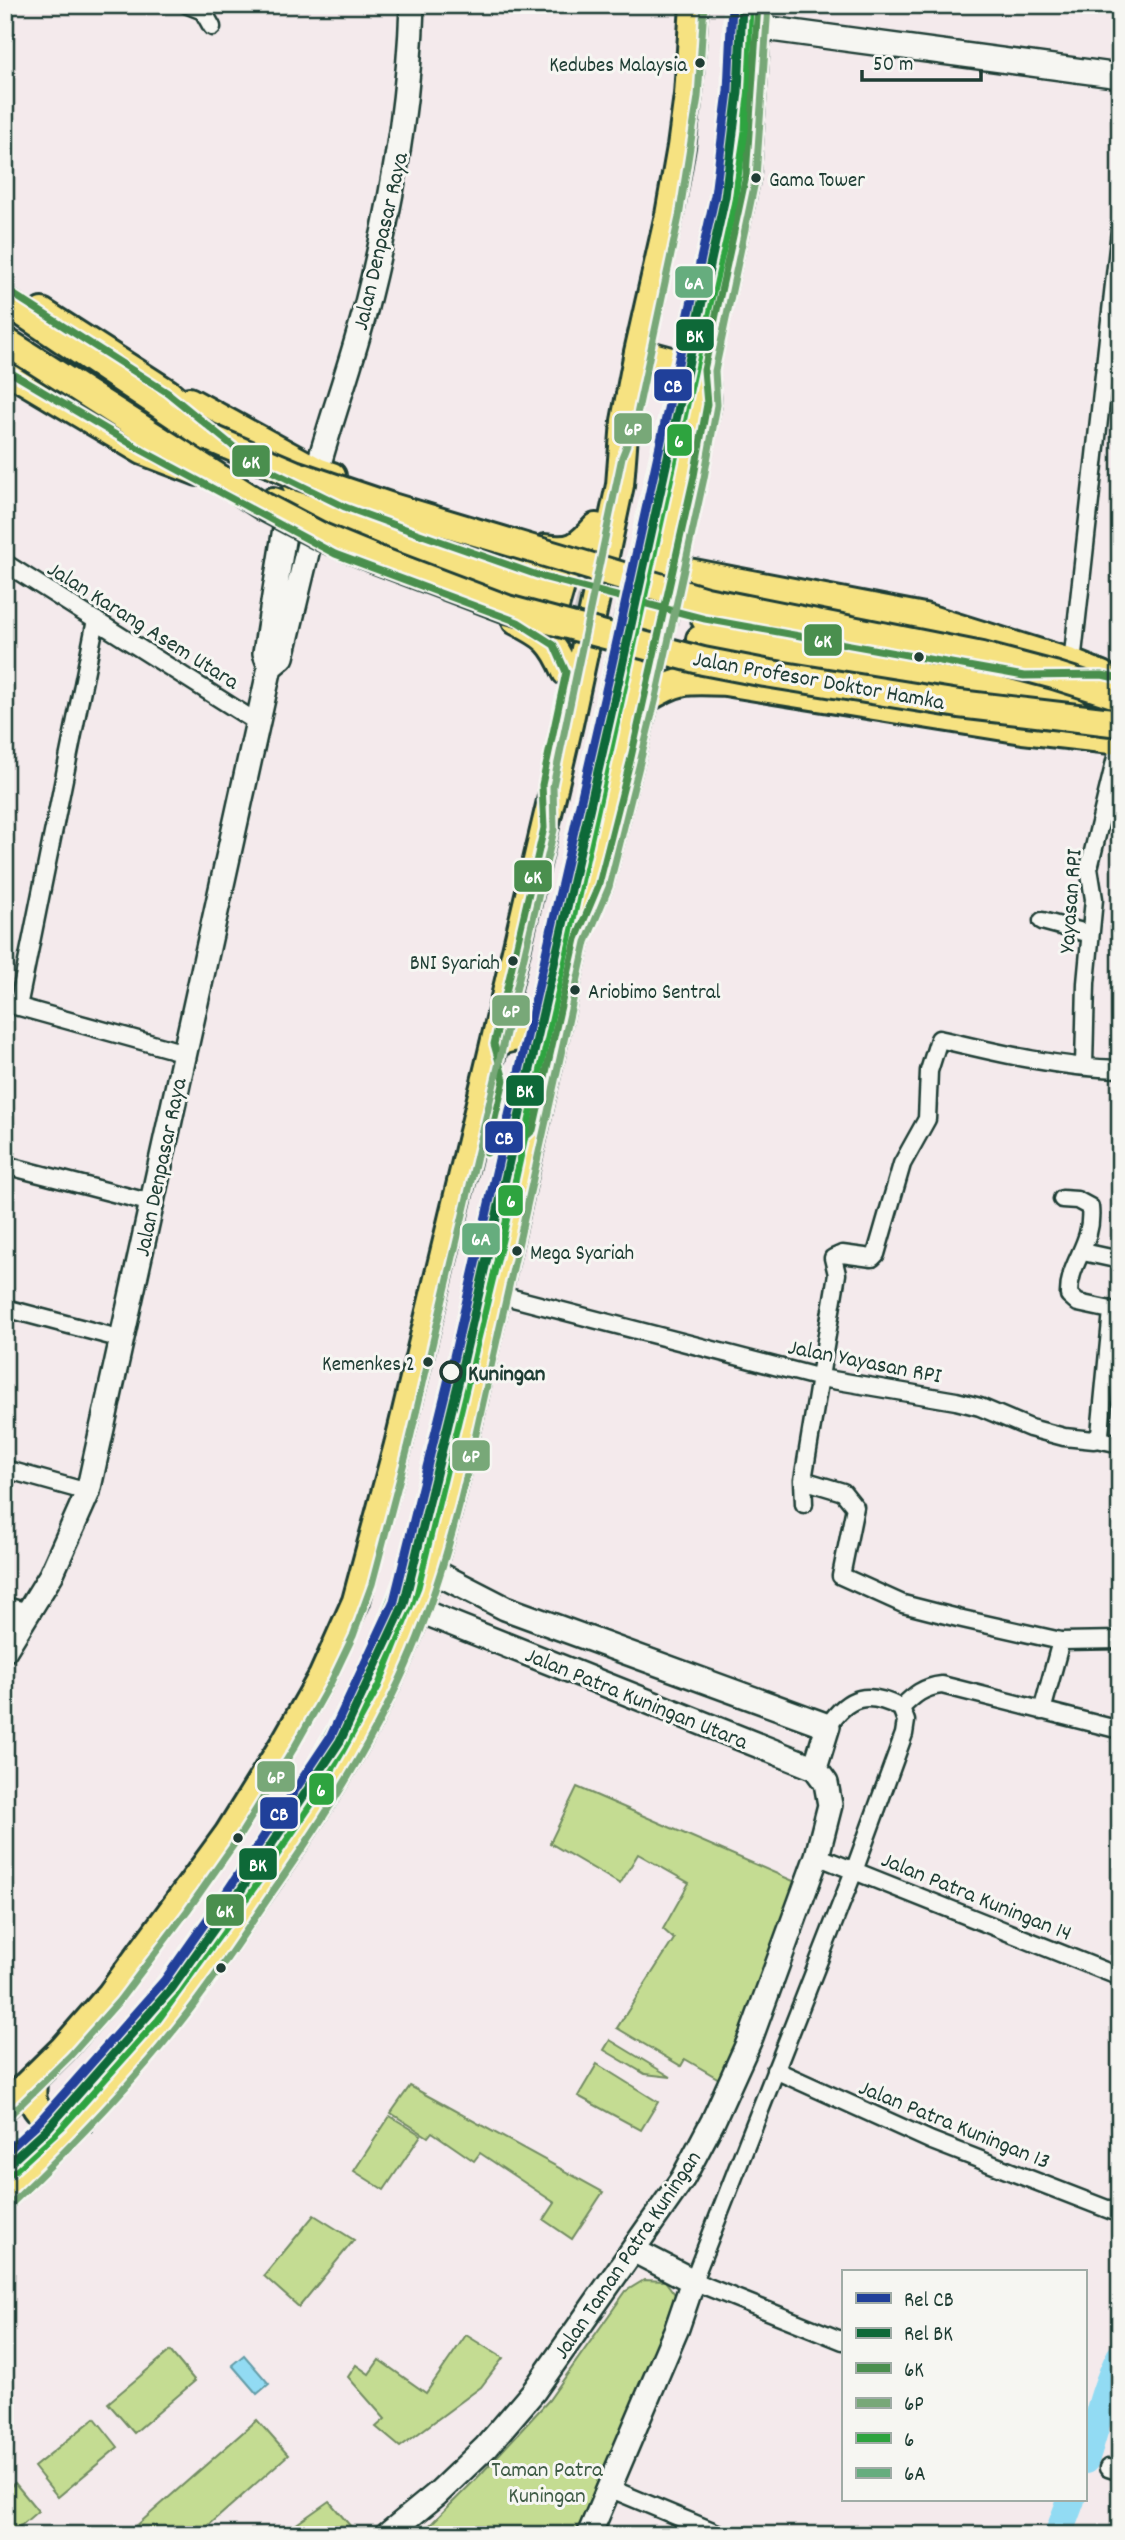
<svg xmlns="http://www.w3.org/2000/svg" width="1125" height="2540" font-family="Dekko,sans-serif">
  <rect width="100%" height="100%" fill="#f4eaec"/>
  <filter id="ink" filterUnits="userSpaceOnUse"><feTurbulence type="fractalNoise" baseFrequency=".0143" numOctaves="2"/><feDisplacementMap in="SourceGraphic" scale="14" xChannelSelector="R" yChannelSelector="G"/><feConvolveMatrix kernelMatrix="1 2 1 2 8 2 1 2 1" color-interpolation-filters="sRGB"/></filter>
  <g filter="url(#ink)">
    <path fill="#c4dc92" stroke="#728c63" stroke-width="2" d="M577,1787L798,1883L721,2080L685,2059L681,2066L617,2028L674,1939L663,1929L689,1883L638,1854L620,1884L550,1843Z
      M610,2040L671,2077L645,2074L604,2050Z
      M597,2064L658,2102L641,2130L578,2096Z
      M410,2086L603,2192L572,2239L544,2220L555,2203L480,2153L474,2161L432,2132L428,2137L391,2113Z
      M390,2116L421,2135L384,2190L354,2171Z
      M314,2215L354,2240L299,2307L264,2276Z
      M644,2280L665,2281L677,2297L675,2314L582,2535H420L479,2476L549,2400L626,2291Z
      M466,2335L503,2358L481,2387L400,2447L376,2427L385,2419L348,2377L356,2365L369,2374L379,2360L426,2393Z
      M170,2351L195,2381L134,2433L108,2403Z
      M95,2418L118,2447L58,2497L34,2467Z
      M257,2420L288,2455L208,2526L198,2535H126Z
      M15,2483L38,2511L10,2535H5V2491Z
      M329,2501L358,2535H281Z"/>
    <path fill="#92dbf3" stroke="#649ca7" stroke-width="2" d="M244,2355L269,2384L257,2394L232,2365Z"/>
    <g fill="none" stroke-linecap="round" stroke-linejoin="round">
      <path stroke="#92dbf3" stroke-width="28" d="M1085,2460C1097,2426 1103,2390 1120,2357
        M1058,2535L1071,2500"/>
      <path stroke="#c9c7c7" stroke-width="26" stroke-dasharray="26 13" stroke-linecap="butt" d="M543,577L705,619
        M537,597L700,639"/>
      <defs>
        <path id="street" d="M188,5L203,11L212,27
          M5,563L258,723
          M1072,663L1120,230
          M1042,921L1090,934
          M5,1003L185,1053
          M18,1007L96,620
          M1084,1066L1086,983L1094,899L1089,868L1120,741
          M5,1165L152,1203
          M1062,1199L1077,1200L1090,1207C1094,1246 1068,1261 1069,1295L1078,1303L1120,1312
          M1083,1252L1120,1260
          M497,1294L821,1378L956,1401L980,1407L1030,1428L1064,1437L1094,1440L1100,1434L1112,1311
          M5,1308L122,1339
          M1097,1439L1120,1444
          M5,1469L88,1492
          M803,1480L843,1492L855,1507L841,1576L903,1604L958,1618L1061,1641L1120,1640
          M804,1504L803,1480L837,1274L833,1258L842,1254L872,1258L876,1254L902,1164L927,1119L929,1071L939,1039C998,1053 1059,1068 1120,1069
          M5,1606L29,1612
          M901,1708C914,1695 923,1687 942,1685L1120,1730
          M1042,1711L1061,1641
          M828,1726C848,1695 868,1691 901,1708
          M817,1856L1120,1977
          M775,2070L932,2141L1120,2214
          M843,2341L693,2281L854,1871L904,1734L906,1721L901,1708
          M1108,2468L1120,2472
          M609,2488L722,2535"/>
        <path id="secondary" d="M756,27L1120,76
          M317,471C332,416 352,362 366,307C391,208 409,107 412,5
          M270,667L282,657L310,540
          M431,1570L505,1608L828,1726L815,1768
          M5,1650L51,1575L88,1492L270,667L265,653L285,528
          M387,2535L437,2494L486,2447L534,2391L683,2178L713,2121L751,2037L817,1856L830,1805L826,1783L815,1768L418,1610
          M589,2535L677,2328L693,2281L633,2250"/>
        <path id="primary" d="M42,312L168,393L203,423
          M5,369L143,451L198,472
          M189,401L317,471L332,476
          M296,484L345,507L543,577
          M273,501L537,597
          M545,548C572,552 578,547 596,527
          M673,569L924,617L1072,663L1102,675
          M705,619L914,658
          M516,621C546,636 553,642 566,672
          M527,621L540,620L553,614L567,565L560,554L547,549
          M700,639L1055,700L1089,721
          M645,700C677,679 687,680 725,682L1023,730L1120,741
          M590,905L599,884L645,700L707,404L704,370L746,176L758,5
          M494,1044C523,1032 532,1036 548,1063
          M33,2080C33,2087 31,2096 34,2103C40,2121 66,2121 81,2121
          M5,2106L63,2049L111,1994L228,1834L285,1742L322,1677L356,1601L398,1445L491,1057L569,724L620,485L625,421L638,352L669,215L681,147L688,95L694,5
          M5,2195C62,2141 116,2085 165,2024C198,1984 227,1940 256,1898C320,1807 381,1713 418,1608C450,1519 467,1425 488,1333C518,1202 548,1070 576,939C581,910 582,881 586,853L679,446L704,370L638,352"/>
      </defs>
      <use href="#street" stroke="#1f3d34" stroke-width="21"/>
      <use href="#secondary" stroke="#1f3d34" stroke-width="28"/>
      <use href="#primary" stroke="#1f3d34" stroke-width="32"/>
      <use href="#street" stroke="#f6f6f2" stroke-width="16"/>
      <use href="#secondary" stroke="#f6f6f2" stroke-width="23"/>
      <use href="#primary" stroke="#f6e281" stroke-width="26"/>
      <defs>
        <path id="primary-bridge" d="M5,301L208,437L294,474L392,507L706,601L982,656L1054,675L1120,696
          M5,341L263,506L322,537L378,560L507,609L703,661L765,673L959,704L1120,723"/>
      </defs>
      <use href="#primary-bridge" stroke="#1f3d34" stroke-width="32" stroke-linecap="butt"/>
      <use href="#primary-bridge" stroke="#f6e281" stroke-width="26"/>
      <defs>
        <path id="bus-1" d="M5,289L168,393L251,461L345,507L411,531L543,577L705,619L1024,676L1102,675L1120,679
          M5,369L143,451L335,554L518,622L554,645L566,672L542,785L544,828L494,1044L504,1080L487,1153
          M5,2165L55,2119L150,2013L194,1955L310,1788L369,1682L408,1583L510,1152L533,1130L576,939L599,884L630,762L694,476L707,404L704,370L746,176L758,5"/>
        <path id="bus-2" d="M12,2113L70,2056L119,2001L187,1911L237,1840L294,1748L331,1682L353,1636L372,1584L408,1447L554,830L553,786L622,457L635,424L679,217L698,97L704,6
          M12,2203C74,2144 133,2083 185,2016C216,1977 243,1935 271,1894C325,1817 376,1738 412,1652C436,1594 453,1534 467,1474L586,942L609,887L655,702L704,478L717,405L715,371L756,177L768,6"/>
        <path id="bus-3" d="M12,2173L63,2126L158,2020L266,1871L319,1793L378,1687L418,1587L502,1240L695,368L734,203L745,131L750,5"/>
        <path id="bus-4" d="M5,2151L48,2112L142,2006L186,1949L301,1782L359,1678L398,1580L482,1236L675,364L714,199L725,130L729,5"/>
      </defs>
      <use href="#bus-1" stroke="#f6f6f2" stroke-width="12"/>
      <use href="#bus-2" stroke="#f6f6f2" stroke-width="12"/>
      <use href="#bus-3" stroke="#f6f6f2" stroke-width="12"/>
      <use href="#bus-4" stroke="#f6f6f2" stroke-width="12"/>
      <use href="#bus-1" stroke="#4a8f4e" stroke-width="7"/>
      <use href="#bus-2" stroke="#78a878" stroke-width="7"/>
      <use href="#bus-3" stroke="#2ea43f" stroke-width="7"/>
      <use href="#bus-4" stroke="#66ad7e" stroke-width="7"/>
      <defs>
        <path id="rail-1" d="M5,2153L40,2121L164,1981L224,1896L331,1736L394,1601L450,1374L610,673L715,195L728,91L732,5"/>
        <path id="rail-2" d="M12,2161L48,2128L172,1988L233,1902L340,1741L404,1604L460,1376L620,675L725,197L738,92L742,5"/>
      </defs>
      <use href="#rail-1" stroke="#f6f6f2" stroke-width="14"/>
      <use href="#rail-2" stroke="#f6f6f2" stroke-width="14"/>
      <use href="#rail-1" stroke="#20409a" stroke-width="9"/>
      <use href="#rail-2" stroke="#0e6938" stroke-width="9"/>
    </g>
  </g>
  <g fill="#1f3d34" stroke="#f6f6f2" stroke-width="2.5">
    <circle cx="700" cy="63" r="6"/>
    <circle cx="756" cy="178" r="6"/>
    <circle cx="919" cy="657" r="6"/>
    <circle cx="513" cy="961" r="6"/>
    <circle cx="575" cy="990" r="6"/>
    <circle cx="517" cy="1251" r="6"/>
    <circle cx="428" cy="1362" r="6"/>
    <circle cx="238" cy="1838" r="6"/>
    <circle cx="221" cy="1968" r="6"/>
  </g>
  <circle fill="#f6f6f2" stroke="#1f3d34" stroke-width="3.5" cx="451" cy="1372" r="10"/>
  <g text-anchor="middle" stroke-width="6" stroke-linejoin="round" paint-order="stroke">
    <g font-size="21" fill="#1f3d34" stroke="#f6f6f2" text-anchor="end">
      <text x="687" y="71">Kedubes Malaysia</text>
      <text x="769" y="186" text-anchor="start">Gama Tower</text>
      <text x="500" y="969">BNI Syariah</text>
      <text x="588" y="998" text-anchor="start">Ariobimo Sentral</text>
      <text x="530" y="1259" text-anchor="start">Mega Syariah</text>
      <text x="415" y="1370">Kemenkes 2</text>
    </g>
    <g font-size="23" fill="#1f3d34" stroke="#f6f6f2">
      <text transform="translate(379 241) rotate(-77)" y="8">Jalan Denpasar Raya</text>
      <text transform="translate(144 624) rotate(32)" y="8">Jalan Karang Asem Utara</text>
      <text transform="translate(819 679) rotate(10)" y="8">Jalan Profesor Doktor Hamka</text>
      <text transform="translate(1069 901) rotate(-86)" y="8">Yayasan RPI</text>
      <text transform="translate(159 1167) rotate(-78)" y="8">Jalan Denpasar Raya</text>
      <text transform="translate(865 1360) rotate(11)" y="8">Jalan Yayasan RPI</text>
      <text transform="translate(637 1697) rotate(22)" y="8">Jalan Patra Kuningan Utara</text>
      <text transform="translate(977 1895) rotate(22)" y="8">Jalan Patra Kuningan 14</text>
      <text transform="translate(955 2123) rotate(22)" y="8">Jalan Patra Kuningan 13</text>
      <text transform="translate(626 2254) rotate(-56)" y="8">Jalan Taman Patra Kuningan</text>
    </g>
    <g font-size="23" font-weight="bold" fill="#1f3d34" stroke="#f6f6f2" text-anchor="start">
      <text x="468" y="1380">Kuningan</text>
    </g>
    <g font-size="23" fill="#405d47" stroke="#f6f6f2">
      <text x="547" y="2476">Taman Patra<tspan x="547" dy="26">Kuningan</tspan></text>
    </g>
  </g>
  <g stroke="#f6f6f2" stroke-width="2.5">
    <rect x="674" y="265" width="40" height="34" rx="7" fill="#66ad7e"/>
    <rect x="675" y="318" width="40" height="34" rx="7" fill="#0e6938"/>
    <rect x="653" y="368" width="40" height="34" rx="7" fill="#20409a"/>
    <rect x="613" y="412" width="40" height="33" rx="7" fill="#78a878"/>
    <rect x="666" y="423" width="27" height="34" rx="7" fill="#2ea43f"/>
    <rect x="231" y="444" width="40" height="34" rx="7" fill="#4a8f4e"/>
    <rect x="803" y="623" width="40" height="34" rx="7" fill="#4a8f4e"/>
    <rect x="513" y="859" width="40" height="34" rx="7" fill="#4a8f4e"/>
    <rect x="491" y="994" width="40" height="33" rx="7" fill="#78a878"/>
    <rect x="505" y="1074" width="40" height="33" rx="7" fill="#0e6938"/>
    <rect x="484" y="1120" width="40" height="34" rx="7" fill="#20409a"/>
    <rect x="497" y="1184" width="27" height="33" rx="7" fill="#2ea43f"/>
    <rect x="461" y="1222" width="40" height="34" rx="7" fill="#66ad7e"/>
    <rect x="451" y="1439" width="40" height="33" rx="7" fill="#78a878"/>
    <rect x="256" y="1760" width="40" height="33" rx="7" fill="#78a878"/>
    <rect x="308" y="1772" width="27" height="34" rx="7" fill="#2ea43f"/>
    <rect x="259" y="1796" width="40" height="34" rx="7" fill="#20409a"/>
    <rect x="238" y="1847" width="40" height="34" rx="7" fill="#0e6938"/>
    <rect x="205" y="1893" width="40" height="34" rx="7" fill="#4a8f4e"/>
  </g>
  <g font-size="19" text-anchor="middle" font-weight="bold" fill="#fff">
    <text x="694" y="289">6A</text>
    <text x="695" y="342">BK</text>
    <text x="673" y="392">CB</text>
    <text x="633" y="435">6P</text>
    <text x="679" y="447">6</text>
    <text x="251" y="468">6K</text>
    <text x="823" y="647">6K</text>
    <text x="533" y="883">6K</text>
    <text x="511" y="1017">6P</text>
    <text x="525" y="1097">BK</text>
    <text x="504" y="1144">CB</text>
    <text x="511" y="1207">6</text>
    <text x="481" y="1245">6A</text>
    <text x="471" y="1462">6P</text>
    <text x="276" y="1783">6P</text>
    <text x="321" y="1796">6</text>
    <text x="279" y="1820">CB</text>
    <text x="258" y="1871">BK</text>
    <text x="225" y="1917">6K</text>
  </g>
  <rect width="1125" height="2540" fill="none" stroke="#f6f6f2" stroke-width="28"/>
  <rect x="14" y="14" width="1097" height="2512" fill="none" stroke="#1f3d34" stroke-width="2.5" filter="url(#ink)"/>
  <rect x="842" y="2270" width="245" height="231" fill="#f6f6f2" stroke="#a0aca6" stroke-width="2"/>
  <rect x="856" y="2293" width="35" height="10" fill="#20409a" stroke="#a0aca6" stroke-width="2"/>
  <text x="904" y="2306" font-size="21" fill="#1f3d34">Rel CB</text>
  <rect x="856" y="2328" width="35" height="10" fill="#0e6938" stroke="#a0aca6" stroke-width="2"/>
  <text x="904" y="2340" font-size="21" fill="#1f3d34">Rel BK</text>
  <rect x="856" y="2363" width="35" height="10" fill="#4a8f4e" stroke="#a0aca6" stroke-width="2"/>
  <text x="904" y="2376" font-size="21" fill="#1f3d34">6K</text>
  <rect x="856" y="2398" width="35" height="10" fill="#78a878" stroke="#a0aca6" stroke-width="2"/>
  <text x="904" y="2410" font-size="21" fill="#1f3d34">6P</text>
  <rect x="856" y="2433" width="35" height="10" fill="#2ea43f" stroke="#a0aca6" stroke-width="2"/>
  <text x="904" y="2446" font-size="21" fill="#1f3d34">6</text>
  <rect x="856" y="2468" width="35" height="10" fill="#66ad7e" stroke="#a0aca6" stroke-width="2"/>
  <text x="904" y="2480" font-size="21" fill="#1f3d34">6A</text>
  <path d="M862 70v10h119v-10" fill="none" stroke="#1f3d34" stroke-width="3.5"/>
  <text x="873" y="70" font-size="21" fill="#1f3d34" stroke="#f6f6f2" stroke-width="5" paint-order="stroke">50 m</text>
</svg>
